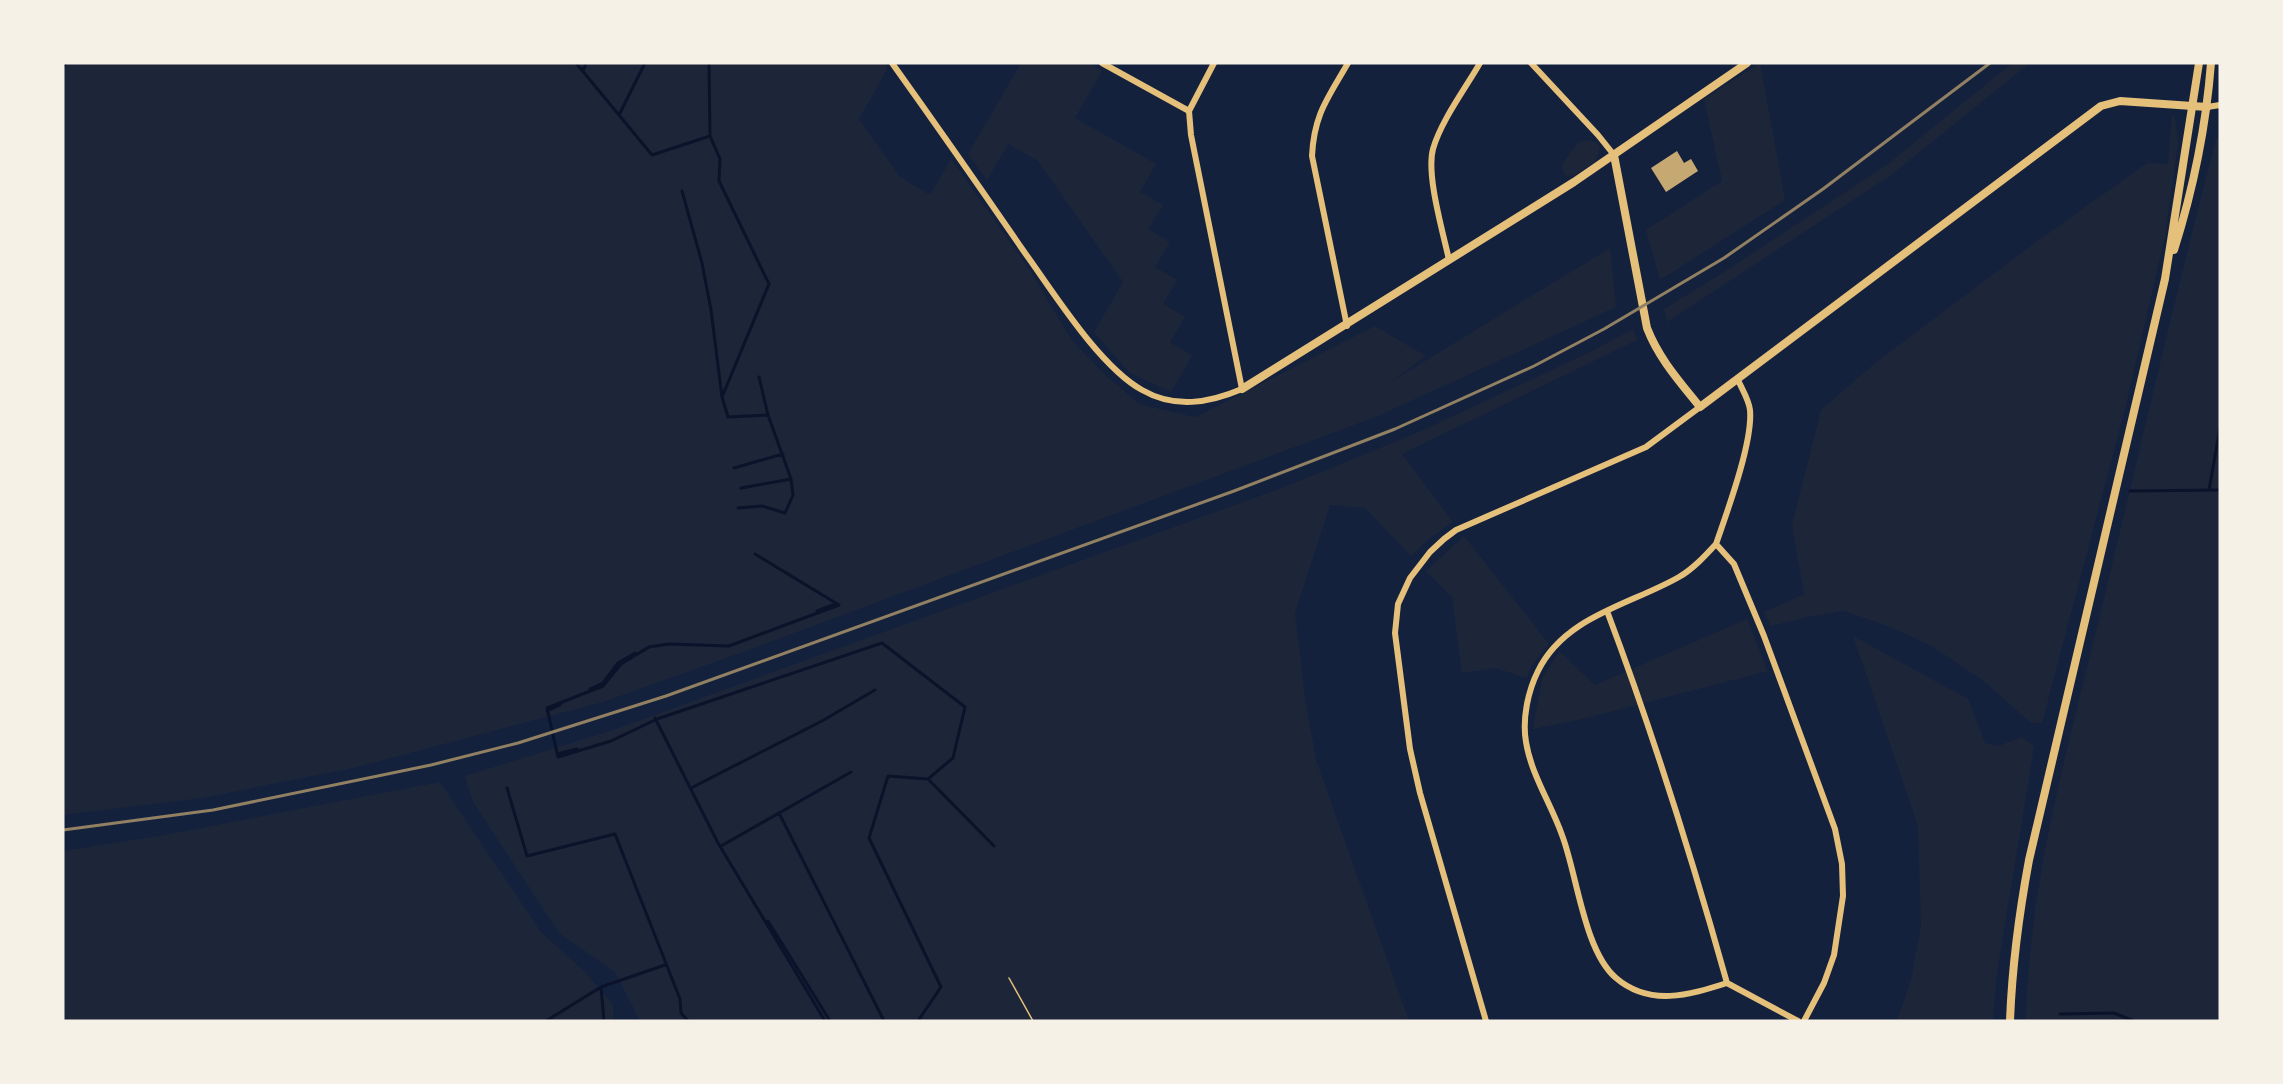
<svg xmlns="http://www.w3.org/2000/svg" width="2283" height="1084" font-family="'Playfair Display',serif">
  <rect width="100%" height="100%" fill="#14213d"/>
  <path fill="#1d2539" d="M63,63H885L887,69L859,119L900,177L930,195L951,159L1027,266L1071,339L1101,371L1139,404L1190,416L1196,417L1375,326L1426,356L1389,383L1610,248L1616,307L1378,416L754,648L603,702L357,767L202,798L63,815Z
    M1021,63H1088L1102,71L1075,118L1156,164L1140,192L1163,205L1148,229L1170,242L1155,267L1177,280L1163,304L1185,317L1170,342L1192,356L1171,392L1130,373L1094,332L1123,282L1038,161L1008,144L987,180L968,154Z
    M1760,63L1785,200L1660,280L1646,230L1722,181L1704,99Z
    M2012,63H2030L1891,175L1667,322L1664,309L1721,274L1888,164Z
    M2172,115L2175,117L2178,143L2165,236L2125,409L2042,723H2031L1985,682L1933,647L1893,628L1844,611L1807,617L1771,626L1764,612L1804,594L1792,525L1821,410L1874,364L2039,240L2147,163L2168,164Z
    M2220,136V1021H2026C2029,881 2068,746 2101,611C2139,453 2175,296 2216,139Z
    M1585,140L1597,142L1600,148L1596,161L1573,176L1565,175L1561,165L1579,142Z
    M1633,329L1637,340L1402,454L1453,522L1430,538L1411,556L1365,508L1330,505L1295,613L1305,698L1316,760L1409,1021H640L615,972L559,933L473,802L465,776L613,730L1282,488L1419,432L1590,352Z
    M1464,536L1549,644L1532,665L1527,678L1495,668L1462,673L1452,597L1426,571Z
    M1747,619L1768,671L1578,720L1533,729L1542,679L1559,651L1595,685Z
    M1853,636L1968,699L1985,743L1998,746L2022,737L2034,747L1996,979L1993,1021H1897L1911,980L1921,926L1918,826Z
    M440,782L541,932L585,972L613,1005V1021H63V851L165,835Z"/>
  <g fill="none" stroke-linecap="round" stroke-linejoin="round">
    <path stroke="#0b132b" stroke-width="3" d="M576,63L652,155L710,136
      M709,63L710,136L720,159L719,181L769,284L722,397
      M63,67L67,63
      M583,71L586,63
      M619,115L645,63
      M682,191L702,263L711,310L722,397L728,417L768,415
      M734,468L783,454
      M741,488L791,479
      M2209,490L2220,428
      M2130,491L2220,490
      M738,508L762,506L785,513L793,495L791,479L768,415L759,377
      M755,554L839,605L729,646L669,644L649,647L621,664L603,686L547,708L558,757L611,741L657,719L882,643L965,707L953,758L928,779
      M817,611L836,604
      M590,689L603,683L618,663L635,653
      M547,711L560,705
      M655,718L718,843L825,1021
      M557,754L577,749
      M507,788L527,856L615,834L680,999L681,1013L688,1021
      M691,788L822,721L875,690
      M779,813L884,1021
      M721,846L851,772
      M768,921L830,1021
      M601,987L604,1021
      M2060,1014L2114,1013L2134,1021
      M546,1021L601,987L665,965
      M918,1021L941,987L869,838L888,776L928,779L994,846"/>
  </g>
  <path fill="#c6a872" d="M1677,151L1684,163L1691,159L1698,171L1666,192L1651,168Z"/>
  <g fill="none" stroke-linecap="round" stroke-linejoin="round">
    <path stroke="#e5c07b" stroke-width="1.5" d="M1009,978L1033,1021"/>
    <path stroke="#e5c07b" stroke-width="6" d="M892,63C937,126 981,189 1025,253C1054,293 1099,366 1142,390C1175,409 1209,403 1242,389L1191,135L1189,111L1214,63
      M1102,63L1189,111
      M1531,63L1598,135L1614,155
      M2207,107L2220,105
      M1449,260C1443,232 1426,175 1433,149C1441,121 1465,89 1480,63
      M1347,326L1312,156C1314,114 1328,98 1348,63
      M1738,380C1742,389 1749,400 1750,410C1753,442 1727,512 1716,544L1734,564L1764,636L1835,829L1842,864L1843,896L1834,955L1824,983L1804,1021
      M1716,544C1705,556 1693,569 1679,577C1630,605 1565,616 1538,671C1528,691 1522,719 1526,742C1531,774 1551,804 1562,835C1577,874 1584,951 1616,978C1650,1007 1689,995 1727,983L1798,1021
      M1607,611C1653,733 1692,858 1727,983
      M1486,1021L1420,793L1410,749L1395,633L1398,604L1410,578L1430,552L1444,539L1456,530L1646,447L1700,407"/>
    <path stroke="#e5c07b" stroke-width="8" d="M1614,155L1647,328C1659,359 1680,382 1700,407L2101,106L2120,101L2207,107
      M1242,389L1574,182L1747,63"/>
    <path stroke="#e5c07b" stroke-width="8" d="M2174,250C2193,190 2206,127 2211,63
      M2010,1021C2012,967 2019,914 2029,860L2165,279L2199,63"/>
    <path stroke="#918062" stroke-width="3" d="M63,830L213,810L431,765L518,743L666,696L1234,491L1395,429L1534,366L1604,329L1724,258L1823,189L1990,63"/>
  </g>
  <rect width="2283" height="1084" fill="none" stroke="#f6f1e7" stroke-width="129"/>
</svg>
